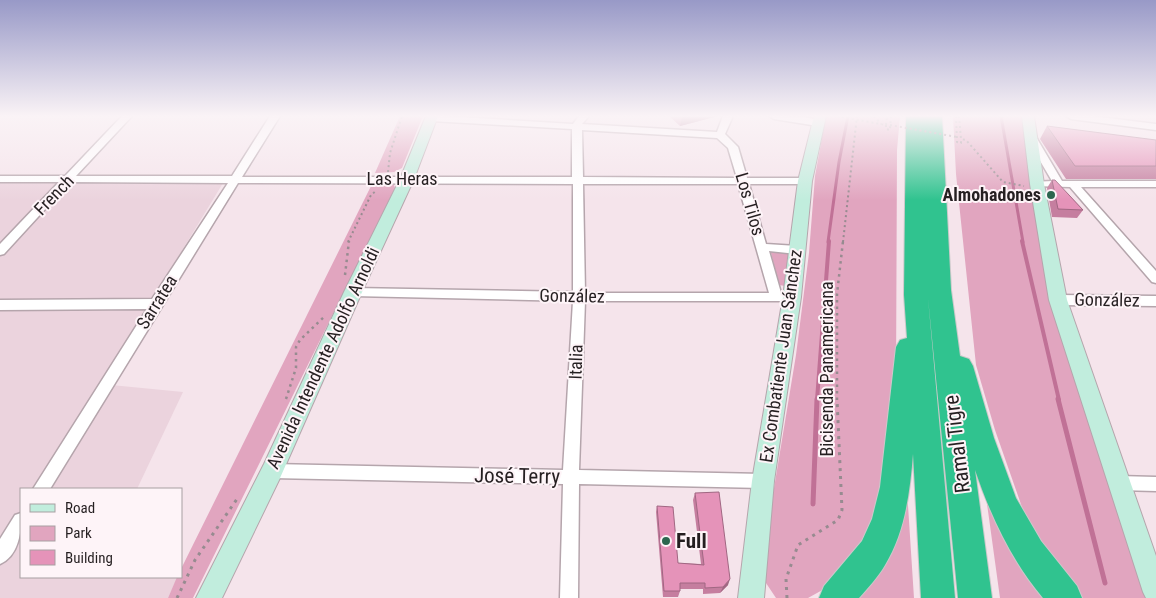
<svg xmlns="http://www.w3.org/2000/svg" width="1156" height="598" font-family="'Roboto Condensed',sans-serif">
  <rect width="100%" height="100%" fill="#f5e4eb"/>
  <path fill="#ebd3dd" d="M0,183H223L101,384L183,392L137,489H21V577L177,578L168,598H0Z"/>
  <path fill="#e1a5bf" d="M400,116H423L402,168L394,172L375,173Z
    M826,116H900L897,150L896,381L876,519L858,555L826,588L808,598H776L766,583L762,561L796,355L809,253L815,176Z
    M953,116H1023L1038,216L1152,598H1083L1063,575L1024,513L995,430L976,365L956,174Z
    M373,182H393L395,188L193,598H168L177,577H181V569Z
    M770,249L789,251L785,286L779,285Z
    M980,453L1057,598H1000Z
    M907,490L914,598H853Z"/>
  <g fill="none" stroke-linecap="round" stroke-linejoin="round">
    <path stroke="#c07196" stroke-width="3" d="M1001,116L1023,242
      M828,242L839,162L848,116"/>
    <path stroke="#c07196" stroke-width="4" d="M1022,241L1059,400
      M817,400L829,241"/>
    <path stroke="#c07196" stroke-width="5" d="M1058,399L1105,583
      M813,504L817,399"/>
    <defs>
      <path id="street" d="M122,116H132L76,176H232L270,116H280L242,177H572V129L431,121L426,118L428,116H444L573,124L579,116H589L582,124L717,132L723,116H733L725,134L738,147L747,178H805L810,181L805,184H749L766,244L797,246L803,250L797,254L769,251L781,293L796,294L798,297L796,300L792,301H585L579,470L763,474L769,476L771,481L769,486L763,488L579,484L578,598H560L563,484L272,478L266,476L264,471L266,466L272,464L563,470L573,301L353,296L347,292L353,288L573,292V184L238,183L50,489H33L147,309L0,310V300L152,299L228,183L70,182L4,254L0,255V244L59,182H0V176H65ZM582,130L717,138L728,148L737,178L583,177ZM583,184H738L769,293H585Z
        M769,116C783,116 812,115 823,123L818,126L774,119Z
        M1066,116H1092L1156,124V130L1071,119Z
        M1031,134L1036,137L1062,181H1156V187H1081L1156,271V283L1152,282L1070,187L1033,186L1032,184L1033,182L1052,181L1026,137Z
        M1058,295L1156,296V306L1058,305L1054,303L1052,300L1054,297Z
        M1118,476L1156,477V491L1118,490L1112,488L1110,483L1112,478Z
        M21,513C22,530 19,556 0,564V539L15,515Z"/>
      <path id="secondary" d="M426,116H438L414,179L362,292L280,478L222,598H196L264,464L344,292L400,179Z
        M814,116H826L812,181L801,297L774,481L764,598H738L752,481L783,297L798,181Z
        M1022,116H1034L1044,184L1067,300L1156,556V598H1146L1143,592L1049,300L1030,184Z"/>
      <path id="highway" d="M906,116H924L926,230L924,116H942L951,290L960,356L969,359L973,366L994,438L1016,498L1041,541L1077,586L1082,598H1043C1011,560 991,516 975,470L992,598H958L928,298L955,598H921L913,454C910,492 905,532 885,565C878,577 868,588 859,598H819L824,586L862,541L872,519L880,487L896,347L900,340L907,338L904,295Z"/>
    </defs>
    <use href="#street" stroke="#b5a5ac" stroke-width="3"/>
    <use href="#secondary" stroke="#b5a5ac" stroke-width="2"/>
    <use href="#highway" stroke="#cbc9ca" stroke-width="2"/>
    <path stroke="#978b90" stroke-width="2" stroke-dasharray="2 3" stroke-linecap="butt" d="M837,116L886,125L887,116
      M874,116L881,124
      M956,116L957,142L961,143V139
      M959,116L961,139L966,140L1003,182L1024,186
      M886,125V129L890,130L891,116
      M388,172L390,153L402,116
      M348,242L371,195L376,191
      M843,242L857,116"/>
    <path stroke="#978b90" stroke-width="2.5" stroke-dasharray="2.5 4" stroke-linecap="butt" d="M345,275L349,241
      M286,399L296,368V347L300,340L324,317
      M837,400V294L843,241"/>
    <path stroke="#978b90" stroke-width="3" stroke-dasharray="3 5" stroke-linecap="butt" d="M177,598L195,560L237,499
      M787,598L786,579L798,545L838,520L842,510L837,399"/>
    <use href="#street" fill="#fff" fill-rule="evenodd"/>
    <use href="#secondary" fill="#c1eddd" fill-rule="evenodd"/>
    <use href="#highway" fill="#30c38f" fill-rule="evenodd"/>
    <path stroke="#978b90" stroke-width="2" stroke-dasharray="2 3" stroke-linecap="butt" d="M890,125L957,137"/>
  </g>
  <path fill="#c57e9f" d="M669,116H718L680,126Z
    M1047,126L1156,141V179H1066L1040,139Z
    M1052,180L1083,210L1077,218L1052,217L1047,188Z
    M695,493L728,585L720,593L703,594V589H680V591L678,597H663L656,512L657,506L678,563L701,564L693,500Z"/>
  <path fill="#a06782" d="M682,116H718L680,126Z
    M730,579L728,585L720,593L723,587Z"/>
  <path fill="#e593b9" stroke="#a06782" d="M1047,126L1156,140V166H1075Z
    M1052,180H1055L1083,210L1058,209Z
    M719,492L730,579L723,587L705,588V583H680V591H664L657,506L673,507L678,563L704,565L695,493Z"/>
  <linearGradient id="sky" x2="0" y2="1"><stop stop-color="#9899c7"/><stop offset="0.58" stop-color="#faf3f6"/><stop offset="1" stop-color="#faf3f6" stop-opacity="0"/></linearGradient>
  <rect width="1156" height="200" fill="url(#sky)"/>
  <g fill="#2d664f" stroke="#fef4f8" stroke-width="2">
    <circle cx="1051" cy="195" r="5"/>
    <circle cx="666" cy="541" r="5"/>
  </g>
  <g text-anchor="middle" stroke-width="4" stroke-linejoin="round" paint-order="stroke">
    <g font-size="18" fill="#251f21" stroke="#fef4f8">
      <text x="402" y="185">Las Heras</text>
      <text transform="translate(54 195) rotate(-46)" y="6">French</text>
      <text transform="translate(750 204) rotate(74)" y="6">Los Tilos</text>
      <text transform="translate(572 296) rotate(1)" y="6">González</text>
      <text transform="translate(1107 300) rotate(1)" y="6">González</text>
      <text transform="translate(157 302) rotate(-58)" y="6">Sarratea</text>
      <text transform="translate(781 356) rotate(-82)" y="6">Ex Combatiente Juan Sánchez</text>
      <text transform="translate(323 358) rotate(-65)" y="6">Avenida Intendente Adolfo Arnoldi</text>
      <text transform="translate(576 362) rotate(-88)" y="6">Italia</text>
      <text transform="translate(827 369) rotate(-90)" y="6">Bicisenda Panamericana</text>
    </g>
    <g font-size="18" font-weight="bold" fill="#251f21" stroke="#fef4f8" text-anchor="end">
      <text x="1041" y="201">Almohadones</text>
    </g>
    <g font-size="21" fill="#251f21" stroke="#fef4f8">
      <text transform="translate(957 444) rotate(-97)" y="7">Ramal Tigre</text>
      <text transform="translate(517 476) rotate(1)" y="7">José Terry</text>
    </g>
    <g font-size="21" font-weight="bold" fill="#251f21" stroke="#fef4f8" text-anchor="start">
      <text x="676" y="548">Full</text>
    </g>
  </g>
  <rect x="20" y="488" width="162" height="90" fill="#fef4f8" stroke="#a79fa2"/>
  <rect x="30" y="504" width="25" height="8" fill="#c1eddd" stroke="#a79fa2"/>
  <text x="65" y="513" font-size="15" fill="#251f21">Road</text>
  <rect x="30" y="526" width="25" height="15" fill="#e1a5bf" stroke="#a79fa2"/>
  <text x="65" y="538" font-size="15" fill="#251f21">Park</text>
  <rect x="30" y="550" width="25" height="15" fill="#e593b9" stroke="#a79fa2"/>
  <text x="65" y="563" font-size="15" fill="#251f21">Building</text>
</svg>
